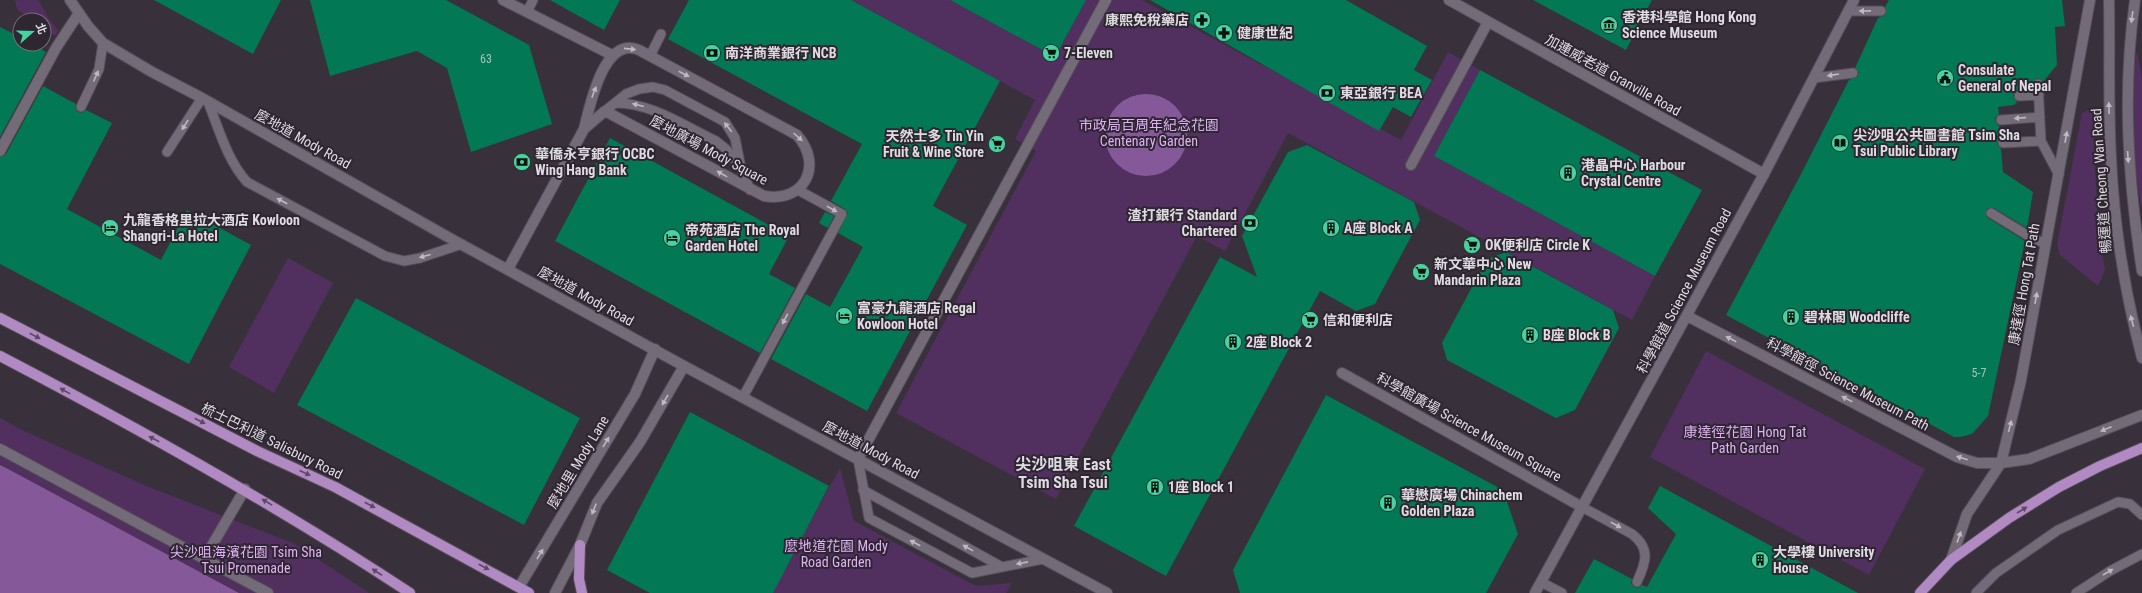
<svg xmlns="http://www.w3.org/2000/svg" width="2142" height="593" font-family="'Roboto Condensed','Noto Sans TC',sans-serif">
  <rect width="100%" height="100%" fill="#38303b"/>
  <path fill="#51305f" d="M15,0H38L50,20L58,30L55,36L44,28V20H32L17,9Z
    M851,0H950L1055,57L1086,0H1142L1401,140L1448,52L1480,70L1434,156L1655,276L1632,320L1288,133L1225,251L1197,236L1056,499L896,413L1036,151L1015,139L1035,100Z
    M2137,51L2142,80V212C2133,161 2128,102 2137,51Z
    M2092,108L2098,226L2105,270L2098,286L2060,255L2057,245L2082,113Z
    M288,258L333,283L274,393L229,367Z
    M1706,351L1925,469L1869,575L1650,457Z
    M0,418L22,430L144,485L295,544L369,593H239L0,465Z
    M840,468L854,521L976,586L1012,583L1006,593H771Z"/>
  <path fill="#855999" d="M1105 135a41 41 0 1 1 82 0a41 41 0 1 1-82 0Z
    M0,465L8,469L239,593H0Z"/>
  <path fill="#027954" d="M154,0H281L253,54Z
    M310,0H446L529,45L552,124L471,152L447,68L417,51L330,76Z
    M550,0H620L604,30Z
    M689,0H851L1000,81L933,206L967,225L867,411L771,359L806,294L830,307L863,247L838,233L848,213L845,209L831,201L862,144L668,39Z
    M950,0H1086L1055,57Z
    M1150,0H1346L1427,46L1414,70L1432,80L1411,117L1393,107L1379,131Z
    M1533,0H1652L1626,50Z
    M1889,0H2062L2065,26L2055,27L2057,65L2043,82L2037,78L2032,84L2020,85L2019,90L2015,91L2013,96L2017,102L2014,105L1998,107L1999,115L1995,118L1996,123L1999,126L2000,138L1997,144L2001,149L2003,172L2033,192L2027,228L1994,208H1988L1986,210V216L1988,218L2025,241L1988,416L1972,434L1960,437H1954L1726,315L1800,176L1849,80L1858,76L1859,72L1855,68L1878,18L1886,14L1885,7Z
    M0,27L20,37V44H32L46,52L0,137Z
    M1480,70L1702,190L1655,276L1434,156Z
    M43,86L76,104L75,108L78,112L82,113L86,110L112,123L67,209L161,260L187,210L251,245L189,364L0,264V157L6,154Z
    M610,138L789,236L769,274L795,288L760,353L555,241Z
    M1307,145L1414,202L1420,220L1375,304L1356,311L1320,291L1166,576L1074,526L1220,257L1257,277L1242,236L1288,152Z
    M825,212L834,216L828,228L819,223Z
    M1506,252L1613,310L1619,328L1575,410L1556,418L1447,360L1442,343L1487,259Z
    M356,298L580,418L524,525L297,405Z
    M1326,395L1503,490L1518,534L1486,593H1240L1233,570Z
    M690,412L829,486L773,593H650L607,570Z
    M1660,486L1858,593H1575L1594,559L1632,579L1631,583L1634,587L1638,588L1642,585L1647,587L1676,534L1648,508Z"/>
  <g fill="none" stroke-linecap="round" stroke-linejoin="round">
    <defs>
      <path id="lane" d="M1848,11H1881
        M527,12L533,0
        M650,56L661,34
        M1814,78L1853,73
        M2038,84L2041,141L2059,175
        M2019,96L2039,95
        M208,102C219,129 227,160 247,182L385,256L404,261L420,258L462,244
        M616,103C652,103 684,126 716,141L726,149L739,166
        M81,107L99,69L103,43
        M605,111L626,94L639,89L653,87L665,90L725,122L735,138L741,168L750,190
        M2001,120L2040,117
        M2003,143L2041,141
        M167,152L202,98
        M1991,213L2027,235L2045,244
        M743,397L842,214L798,190
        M858,459L869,518L972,573L1043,559
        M863,490L1002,567
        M1582,507L1632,534C1651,549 1646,562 1637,582
        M1541,582L1562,593
        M1976,593L1996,573L2058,530L2118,502L2130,504L2142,515
        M2076,593L2110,571L2142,554"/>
      <path id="street" d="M503,0L612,55
        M1449,0L1764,174
        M0,151L56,48L79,13
        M1411,165L1488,22
        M508,269L584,129C590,105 604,35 639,50L797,135C824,166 804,203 764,196L605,111L584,129
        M1342,373L1582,507
        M0,449L268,593
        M858,459L1106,0
        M204,559L245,489"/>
      <path id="secondary" d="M70,0L88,26L103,43L152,72L202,98L455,241L684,366L1107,593
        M2109,0C2110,53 2108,105 2111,158C2114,225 2125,293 2142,358
        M2135,0C2122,91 2128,181 2142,271
        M1687,316L1957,457L1977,463H2001L2029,459L2142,415
        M1951,560L1967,514L2001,463L2021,380L2090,0
        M519,587L635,394L655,349
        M555,593L580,545L597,503L640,442L684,366
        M1535,593L1764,174L1854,0"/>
      <path id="primary" d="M0,318L257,451L335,487L529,593
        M0,356C140,429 278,506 410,593
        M580,545L579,579L582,593
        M1920,593L1951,560L2009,518L2059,487L2100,466L2142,448"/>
    </defs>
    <use href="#lane" stroke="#554f58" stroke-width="11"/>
    <use href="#street" stroke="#554f58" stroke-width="12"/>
    <use href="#secondary" stroke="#554f58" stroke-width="12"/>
    <use href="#primary" stroke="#554f58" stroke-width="12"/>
    <use href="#lane" stroke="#746b78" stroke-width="9"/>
    <use href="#street" stroke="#746b78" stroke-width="10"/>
    <use href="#secondary" stroke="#746b78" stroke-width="10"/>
    <use href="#primary" stroke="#b28ac3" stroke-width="10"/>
  </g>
  <defs><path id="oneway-solid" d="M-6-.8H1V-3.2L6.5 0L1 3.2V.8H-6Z"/></defs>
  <g fill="#bfb9c2">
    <use href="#oneway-solid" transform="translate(1865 11) rotate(179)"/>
    <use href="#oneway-solid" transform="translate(2132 17) rotate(98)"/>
    <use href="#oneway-solid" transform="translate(630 49) rotate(6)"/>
    <use href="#oneway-solid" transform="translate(684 74) rotate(28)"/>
    <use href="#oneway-solid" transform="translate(1833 75) rotate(171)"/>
    <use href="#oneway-solid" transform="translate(96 76) rotate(-66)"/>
    <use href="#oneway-solid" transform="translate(594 92) rotate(-69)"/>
    <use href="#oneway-solid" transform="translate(638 105) rotate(-166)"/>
    <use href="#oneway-solid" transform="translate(2109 108) rotate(-92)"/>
    <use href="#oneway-solid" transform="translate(2020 118) rotate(176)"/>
    <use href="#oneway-solid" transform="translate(185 125) rotate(122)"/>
    <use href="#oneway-solid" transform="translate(728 127) rotate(-128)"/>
    <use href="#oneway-solid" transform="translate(798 137) rotate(42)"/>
    <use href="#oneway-solid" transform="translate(2066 137) rotate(-80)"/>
    <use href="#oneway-solid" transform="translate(2128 157) rotate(86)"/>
    <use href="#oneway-solid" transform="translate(722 174) rotate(-151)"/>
    <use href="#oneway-solid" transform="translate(282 201) rotate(-152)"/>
    <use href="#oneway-solid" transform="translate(832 209) rotate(29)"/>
    <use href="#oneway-solid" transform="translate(425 256) rotate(165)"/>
    <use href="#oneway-solid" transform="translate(2036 298) rotate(-80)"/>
    <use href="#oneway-solid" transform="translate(785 319) rotate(118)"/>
    <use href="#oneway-solid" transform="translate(2132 321) rotate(-105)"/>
    <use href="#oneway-solid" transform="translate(1731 339) rotate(-152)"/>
    <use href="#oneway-solid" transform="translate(1847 399) rotate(-153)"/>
    <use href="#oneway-solid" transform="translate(665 400) rotate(120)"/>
    <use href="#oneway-solid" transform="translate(2010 426) rotate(-76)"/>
    <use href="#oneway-solid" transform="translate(2106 429) rotate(158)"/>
    <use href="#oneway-solid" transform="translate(606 442) rotate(-59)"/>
    <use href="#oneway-solid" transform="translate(1962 458) rotate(-162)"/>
    <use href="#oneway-solid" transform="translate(594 509) rotate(112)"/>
    <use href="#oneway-solid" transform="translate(1616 525) rotate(29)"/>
    <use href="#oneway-solid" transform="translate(1959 537) rotate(-71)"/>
    <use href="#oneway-solid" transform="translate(915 543) rotate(-152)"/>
    <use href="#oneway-solid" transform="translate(968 548) rotate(-151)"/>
    <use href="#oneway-solid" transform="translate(540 554) rotate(-59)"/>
    <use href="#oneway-solid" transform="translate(1022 563) rotate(169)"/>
    <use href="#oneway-solid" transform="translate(2108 572) rotate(-31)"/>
  </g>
  <g fill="#5c4964">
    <use href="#oneway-solid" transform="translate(35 336) rotate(27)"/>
    <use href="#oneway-solid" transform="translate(65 391) rotate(-151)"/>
    <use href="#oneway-solid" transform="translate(200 421) rotate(27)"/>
    <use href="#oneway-solid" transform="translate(154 439) rotate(-152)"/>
    <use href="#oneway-solid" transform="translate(305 473) rotate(24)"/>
    <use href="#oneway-solid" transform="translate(267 502) rotate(-149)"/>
    <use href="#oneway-solid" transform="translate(370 505) rotate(28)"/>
    <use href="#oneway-solid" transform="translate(2022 510) rotate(-32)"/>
    <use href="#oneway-solid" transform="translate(484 567) rotate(28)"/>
    <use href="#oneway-solid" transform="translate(377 572) rotate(-147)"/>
  </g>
  <defs>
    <symbol id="pharmacy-disc" viewBox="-11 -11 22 22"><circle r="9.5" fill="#46d49e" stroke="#2e2631"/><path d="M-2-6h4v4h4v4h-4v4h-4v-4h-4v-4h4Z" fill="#111"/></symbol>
    <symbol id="museum-disc" viewBox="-11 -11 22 22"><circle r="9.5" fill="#46d49e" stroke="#2e2631"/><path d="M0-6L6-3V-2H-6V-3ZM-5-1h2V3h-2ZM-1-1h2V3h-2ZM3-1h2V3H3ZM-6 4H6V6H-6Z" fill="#111"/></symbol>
    <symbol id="bank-disc" viewBox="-11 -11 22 22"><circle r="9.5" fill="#46d49e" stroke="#2e2631"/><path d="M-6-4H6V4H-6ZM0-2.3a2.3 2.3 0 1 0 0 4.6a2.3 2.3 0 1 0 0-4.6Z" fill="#111"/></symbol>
    <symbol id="supermarket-disc" viewBox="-11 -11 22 22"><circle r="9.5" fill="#46d49e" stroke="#2e2631"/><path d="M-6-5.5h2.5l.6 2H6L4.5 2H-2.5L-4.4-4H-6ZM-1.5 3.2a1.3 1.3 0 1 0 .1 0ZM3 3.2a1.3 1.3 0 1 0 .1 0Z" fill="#111"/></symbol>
    <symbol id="civic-disc" viewBox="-11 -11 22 22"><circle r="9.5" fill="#46d49e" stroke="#2e2631"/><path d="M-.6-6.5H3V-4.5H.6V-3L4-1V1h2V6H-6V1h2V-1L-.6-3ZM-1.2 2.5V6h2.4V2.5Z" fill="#111"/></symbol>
    <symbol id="library-disc" viewBox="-11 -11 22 22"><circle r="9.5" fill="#46d49e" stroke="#2e2631"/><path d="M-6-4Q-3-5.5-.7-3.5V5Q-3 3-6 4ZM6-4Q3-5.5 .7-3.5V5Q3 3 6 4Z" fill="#111"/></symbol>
    <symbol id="building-disc" viewBox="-11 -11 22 22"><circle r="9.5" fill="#46d49e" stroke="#2e2631"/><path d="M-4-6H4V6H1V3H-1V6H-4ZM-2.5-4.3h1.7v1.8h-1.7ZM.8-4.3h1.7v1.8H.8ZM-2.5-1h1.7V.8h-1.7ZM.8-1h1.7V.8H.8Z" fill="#111"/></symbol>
    <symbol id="hotel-disc" viewBox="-11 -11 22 22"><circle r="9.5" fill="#46d49e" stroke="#2e2631"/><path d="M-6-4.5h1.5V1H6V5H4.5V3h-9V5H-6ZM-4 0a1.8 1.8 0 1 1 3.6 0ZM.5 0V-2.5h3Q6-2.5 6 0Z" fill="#111"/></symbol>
  </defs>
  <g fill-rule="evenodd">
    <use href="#pharmacy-disc" x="1192" y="10" width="20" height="20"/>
    <use href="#museum-disc" x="1599" y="15" width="20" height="20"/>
    <use href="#pharmacy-disc" x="1214" y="23" width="20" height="20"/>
    <use href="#bank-disc" x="702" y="43" width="20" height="20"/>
    <use href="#supermarket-disc" x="1041" y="43" width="20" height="20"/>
    <use href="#civic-disc" x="1935" y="68" width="20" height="20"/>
    <use href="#bank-disc" x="1317" y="83" width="20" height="20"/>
    <use href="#library-disc" x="1830" y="133" width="20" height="20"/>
    <use href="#supermarket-disc" x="987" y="134" width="20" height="20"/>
    <use href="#bank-disc" x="512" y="152" width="20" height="20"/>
    <use href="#building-disc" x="1558" y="163" width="20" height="20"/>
    <use href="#bank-disc" x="1240" y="213" width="20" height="20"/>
    <use href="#hotel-disc" x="100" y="218" width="20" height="20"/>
    <use href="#building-disc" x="1321" y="218" width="20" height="20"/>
    <use href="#hotel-disc" x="662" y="228" width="20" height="20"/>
    <use href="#supermarket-disc" x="1462" y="235" width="20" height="20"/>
    <use href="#supermarket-disc" x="1411" y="262" width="20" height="20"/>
    <use href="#hotel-disc" x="834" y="306" width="20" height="20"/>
    <use href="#building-disc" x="1781" y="307" width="20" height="20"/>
    <use href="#supermarket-disc" x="1300" y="310" width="20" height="20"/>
    <use href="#building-disc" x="1520" y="325" width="20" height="20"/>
    <use href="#building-disc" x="1223" y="332" width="20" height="20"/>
    <use href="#building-disc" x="1145" y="477" width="20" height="20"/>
    <use href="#building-disc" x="1378" y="493" width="20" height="20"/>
    <use href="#building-disc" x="1750" y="550" width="20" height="20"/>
  </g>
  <g text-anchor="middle" stroke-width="4" stroke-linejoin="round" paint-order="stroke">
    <g font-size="12" fill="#a8c2be">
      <text x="486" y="63">63</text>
      <text x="1979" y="377">5-7</text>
    </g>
    <g font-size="14" font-weight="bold" fill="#dfdbe2" stroke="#2e2631" text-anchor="start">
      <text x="1622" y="22">香港科學館 Hong Kong<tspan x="1622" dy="16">Science Museum</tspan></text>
      <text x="1189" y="25" text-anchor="end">康熙免稅藥店</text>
      <text x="1237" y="38">健康世紀</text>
      <text x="725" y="58">南洋商業銀行 NCB</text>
      <text x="1064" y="58">7-Eleven</text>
      <text x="1958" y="75">Consulate<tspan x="1958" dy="16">General of Nepal</tspan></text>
      <text x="1340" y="98">東亞銀行 BEA</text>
      <text x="1853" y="140">尖沙咀公共圖書館 Tsim Sha<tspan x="1853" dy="16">Tsui Public Library</tspan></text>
      <text x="984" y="141" text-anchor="end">天然士多 Tin Yin<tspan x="984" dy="16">Fruit &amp; Wine Store</tspan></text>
      <text x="535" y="159">華僑永亨銀行 OCBC<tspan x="535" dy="16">Wing Hang Bank</tspan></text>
      <text x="1581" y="170">港晶中心 Harbour<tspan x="1581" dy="16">Crystal Centre</tspan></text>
      <text x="1237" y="220" text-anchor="end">渣打銀行 Standard<tspan x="1237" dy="16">Chartered</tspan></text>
      <text x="123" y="225">九龍香格里拉大酒店 Kowloon<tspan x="123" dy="16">Shangri-La Hotel</tspan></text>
      <text x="1344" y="233">A座 Block A</text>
      <text x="685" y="235">帝苑酒店 The Royal<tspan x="685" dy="16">Garden Hotel</tspan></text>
      <text x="1485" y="250">OK便利店 Circle K</text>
      <text x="1434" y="269">新文華中心 New<tspan x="1434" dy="16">Mandarin Plaza</tspan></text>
      <text x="857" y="313">富豪九龍酒店 Regal<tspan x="857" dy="16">Kowloon Hotel</tspan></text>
      <text x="1804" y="322">碧林閣 Woodcliffe</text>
      <text x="1323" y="325">信和便利店</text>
      <text x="1543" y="340">B座 Block B</text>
      <text x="1246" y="347">2座 Block 2</text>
      <text x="1168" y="492">1座 Block 1</text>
      <text x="1401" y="500">華懋廣場 Chinachem<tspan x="1401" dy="16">Golden Plaza</tspan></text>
      <text x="1773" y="557">大學樓 University<tspan x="1773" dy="16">House</tspan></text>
    </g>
    <g font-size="14" fill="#dfdbe2" stroke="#2e2631">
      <text transform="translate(1613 75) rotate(29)" y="5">加連威老道 Granville Road</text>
      <text transform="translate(303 139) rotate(29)" y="5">麼地道 Mody Road</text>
      <text transform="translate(709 150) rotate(28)" y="5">麼地廣場 Mody Square</text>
      <text transform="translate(2101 181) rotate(-94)" y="5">暢運道 Cheong Wan Road</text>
      <text transform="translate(2024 284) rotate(-80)" y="5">康達徑 Hong Tat Path</text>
      <text transform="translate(1684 291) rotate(-62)" y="5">科學館道 Science Museum Road</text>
      <text transform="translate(586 296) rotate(29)" y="5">麼地道 Mody Road</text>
      <text transform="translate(1848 384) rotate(28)" y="5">科學館徑 Science Museum Path</text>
      <text transform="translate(1469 427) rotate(29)" y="5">科學館廣場 Science Museum Square</text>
      <text transform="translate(272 441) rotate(26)" y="5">梳士巴利道 Salisbury Road</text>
      <text transform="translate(871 450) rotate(28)" y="5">麼地道 Mody Road</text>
      <text transform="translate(578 462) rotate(-59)" y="5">麼地里 Mody Lane</text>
    </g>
    <g font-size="14" fill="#e2b0f8" stroke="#2e2631">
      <text x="1149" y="130">市政局百周年紀念花園<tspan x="1149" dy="16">Centenary Garden</tspan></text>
      <text x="1745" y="437">康達徑花園 Hong Tat<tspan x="1745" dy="16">Path Garden</tspan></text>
      <text x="836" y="551">麼地道花園 Mody<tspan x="836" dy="16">Road Garden</tspan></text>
      <text x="246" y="557">尖沙咀海濱花園 Tsim Sha<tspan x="246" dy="16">Tsui Promenade</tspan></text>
    </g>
    <g font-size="16" font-weight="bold" fill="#dfdbe2" stroke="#2e2631">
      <text x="1063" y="470">尖沙咀東 East<tspan x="1063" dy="18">Tsim Sha Tsui</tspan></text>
    </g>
  </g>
  <g transform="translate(32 32) rotate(70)"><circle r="19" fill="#2e2631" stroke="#756e78"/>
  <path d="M0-3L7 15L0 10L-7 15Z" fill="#46d49e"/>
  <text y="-6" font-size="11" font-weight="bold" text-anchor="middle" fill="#dfdbe2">北</text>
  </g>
</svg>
